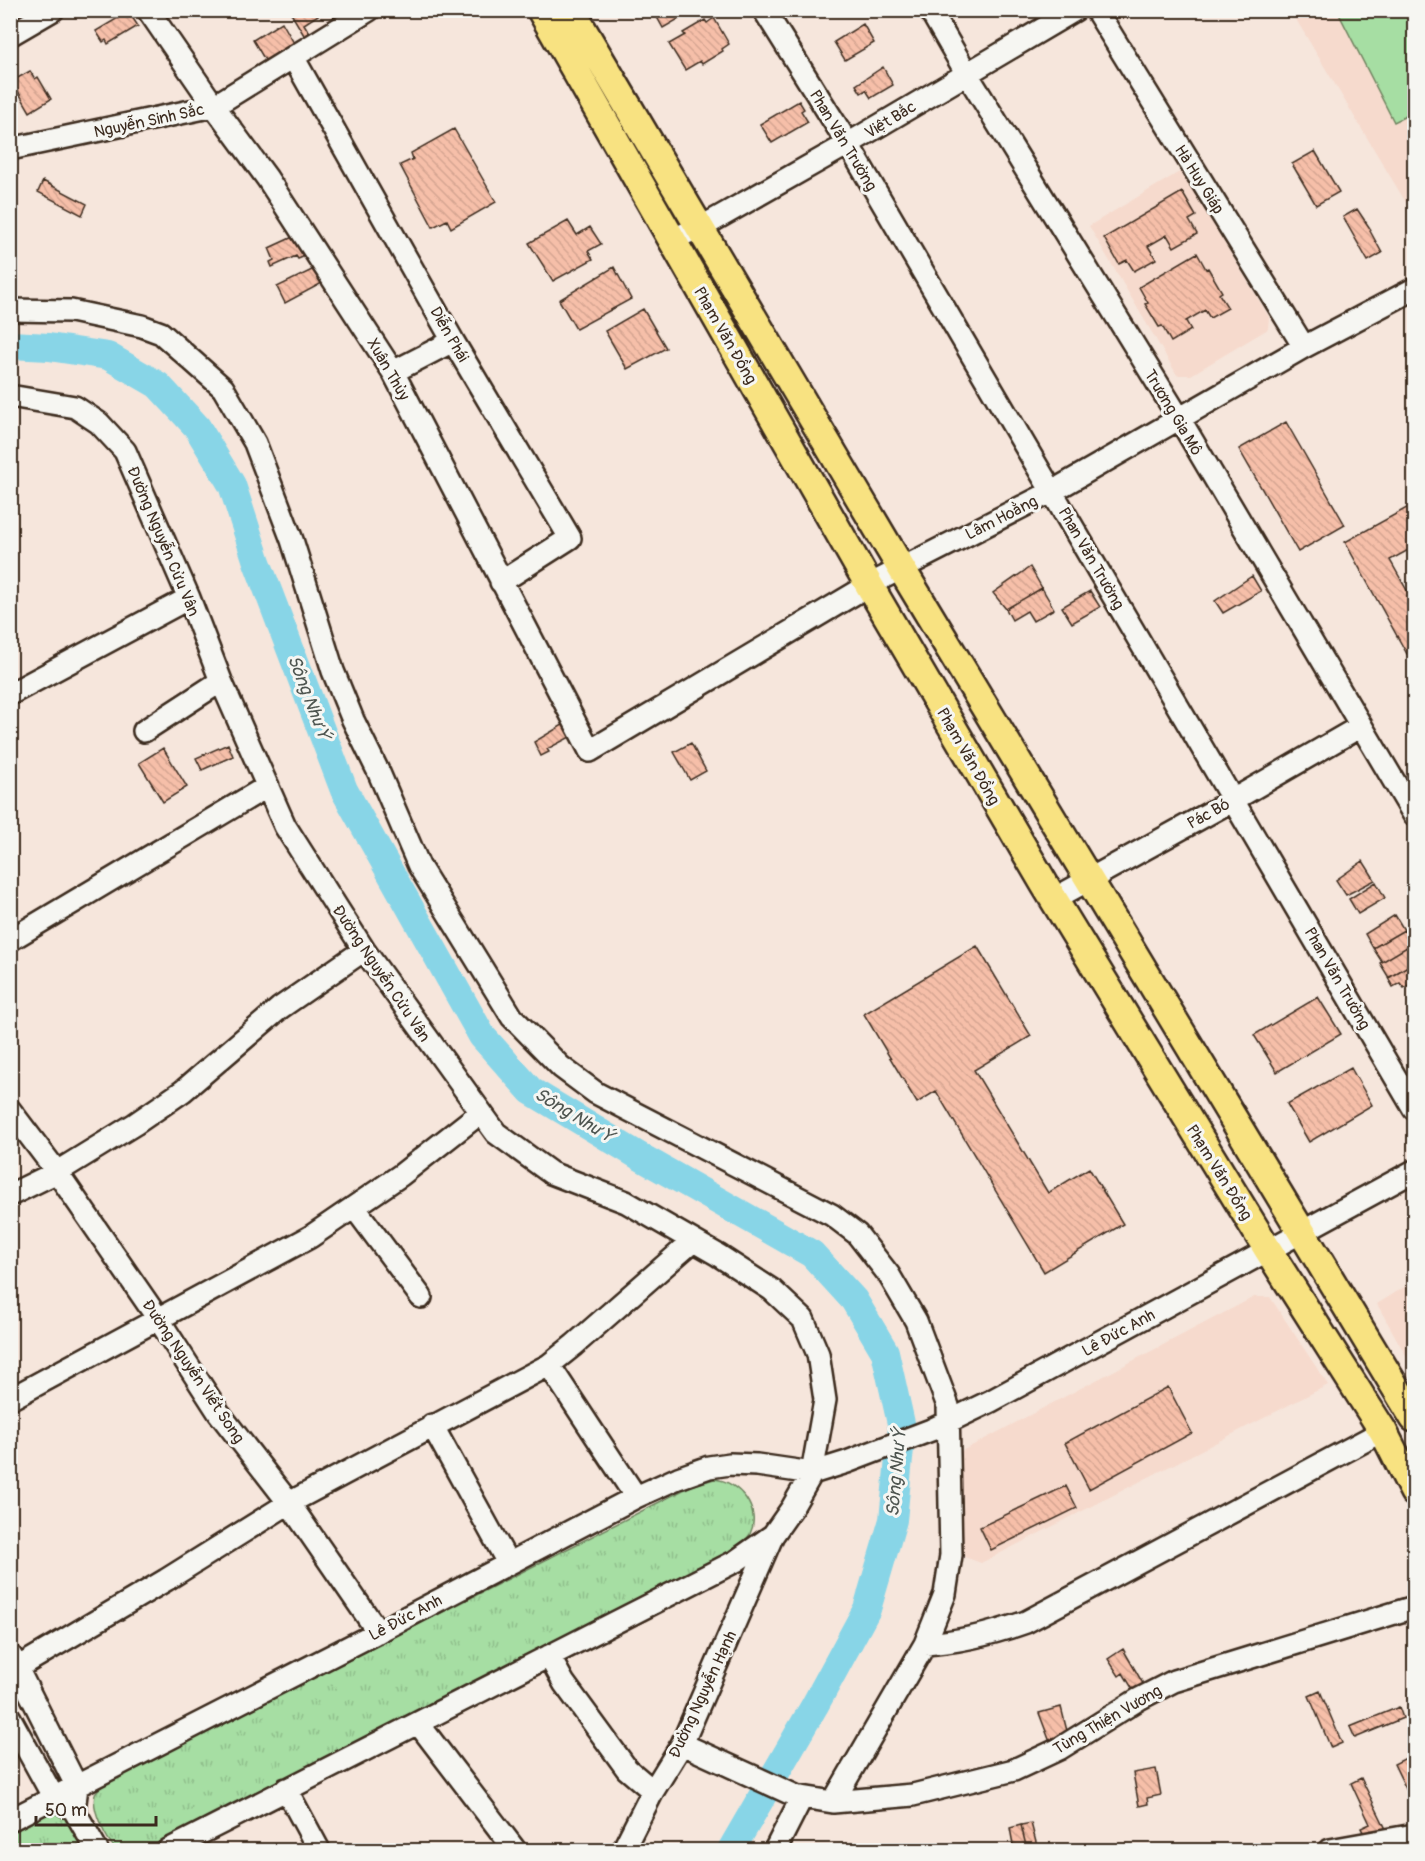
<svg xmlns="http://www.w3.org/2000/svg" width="1425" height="1861" font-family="Pangolin,sans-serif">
  <defs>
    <pattern id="grass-tufts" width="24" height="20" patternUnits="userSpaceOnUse" patternTransform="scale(1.5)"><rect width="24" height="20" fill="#a6dea3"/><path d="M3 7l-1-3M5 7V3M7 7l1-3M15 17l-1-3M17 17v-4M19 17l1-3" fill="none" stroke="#90bf8c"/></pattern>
    <pattern id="building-back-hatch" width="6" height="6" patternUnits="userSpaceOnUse" patternTransform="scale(1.5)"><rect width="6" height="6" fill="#f6bfa9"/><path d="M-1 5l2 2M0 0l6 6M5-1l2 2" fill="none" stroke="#d4a491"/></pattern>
  </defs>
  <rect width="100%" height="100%" fill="#f6e6dc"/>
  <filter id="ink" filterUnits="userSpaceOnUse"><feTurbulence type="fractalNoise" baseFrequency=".0167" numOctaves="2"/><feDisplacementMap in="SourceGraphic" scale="12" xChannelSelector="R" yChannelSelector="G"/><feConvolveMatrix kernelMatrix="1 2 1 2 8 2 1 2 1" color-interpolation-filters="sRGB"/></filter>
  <g filter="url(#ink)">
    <path fill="#f6dacd" d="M1291,11H1414V216Z
      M1181,171L1269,317L1268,329L1191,375H1177L1089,226Z
      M1414,1281V1355L1408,1359L1377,1304Z
      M1254,1297H1270L1328,1385L981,1563L959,1555L958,1453Z"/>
    <path fill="url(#grass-tufts)" stroke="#708460" stroke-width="1.5" d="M714,1479C739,1481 762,1510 750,1534C746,1541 739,1546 733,1551L149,1850H117C107,1841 89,1807 96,1792C98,1789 101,1788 103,1785L691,1486Z
      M60,1811L67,1815L90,1850H11V1833L51,1812Z"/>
    <path fill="#a6dea3" stroke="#708460" stroke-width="1.5" d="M1346,11H1414V112L1394,122L1339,14Z"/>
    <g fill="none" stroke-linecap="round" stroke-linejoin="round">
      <path stroke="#88d5e7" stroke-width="28" d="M10,345L49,347L108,356L158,385L197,427L232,485L257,562L344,790L482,1036L531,1091L639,1156L812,1254L854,1300L885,1352L902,1428L893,1520L867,1609L815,1705L731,1850"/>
    </g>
    <path fill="url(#building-back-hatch)" stroke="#3b2a1e" stroke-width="1.5" d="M289,10H326L304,24L313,39L308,42Z
      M653,10H694L663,28Z
      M123,15L132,17L138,26L108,44L106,40L103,42L96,31Z
      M714,18L729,44L722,49L723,51L702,64L700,61L685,70L669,44L685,35L683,33L705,20L707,23Z
      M282,22L295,45L266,62L253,40Z
      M863,24L874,43L845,60L834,42Z
      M883,67L893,85L871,98L866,90L861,93L856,85Z
      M30,71L35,79L38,77L51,99L30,112L12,81Z
      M799,101L804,109L801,111L808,122L772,143L760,124Z
      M454,129L496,202L451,228L447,220L433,227L400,165L413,159L411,153Z
      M1315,151L1339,192L1316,205L1292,164Z
      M43,181L87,204L82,215L38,192Z
      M1182,192L1196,216L1189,220L1197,234L1174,247L1167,235L1148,246L1156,259L1134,271L1127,260L1119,264L1104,238Z
      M1357,209L1371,230L1370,231L1382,253L1368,261L1343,217Z
      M568,221L577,235L590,227L601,244L588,251L593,259L553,281L529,243Z
      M295,236L308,255L298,259L296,256L272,267L270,262L274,260L269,248Z
      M1197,253L1206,269L1208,268L1222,292L1219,294L1228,308L1210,318L1205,310L1186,321L1191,330L1171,342L1162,326L1159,327L1145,304L1148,303L1139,287Z
      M614,267L631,299L576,329L559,300Z
      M316,268L324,282L285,303L277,287Z
      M643,309L666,348L627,369L605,331Z
      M1286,422L1345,525L1298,552L1239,449Z
      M1414,504V547L1390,560L1414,603V650L1407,654L1345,542Z
      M1030,567L1042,588L1006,609L993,593Z
      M1252,576L1261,591L1223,613L1215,601Z
      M1042,588L1054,609L1033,621L1027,611L1012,620L1006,609Z
      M1090,591L1100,607L1072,623L1062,607Z
      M571,720L578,733L547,749L549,752L541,756L534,742Z
      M691,743L706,771L690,780L674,752Z
      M228,744L233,756L202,770L196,758Z
      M163,748L187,787L163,802L139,763Z
      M1363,861L1375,880L1346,895L1336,880Z
      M1376,882L1385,898L1358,914L1349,899Z
      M1395,915L1404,930L1373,948L1365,934Z
      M1404,930L1412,944L1382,962L1373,948Z
      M1412,944L1414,947V962L1389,978L1380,963Z
      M977,946L1031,1036L974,1070L1048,1193L1089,1168L1123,1224L1044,1272L936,1091L917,1103L864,1014Z
      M1414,962V982L1404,988L1400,983L1393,987L1388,978Z
      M1318,997L1341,1034L1277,1072L1254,1035Z
      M1351,1068L1372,1105L1309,1142L1287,1104Z
      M1168,1387L1192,1433L1089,1489L1065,1443Z
      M1066,1486L1077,1508L991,1550L980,1527Z
      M1123,1649L1145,1687L1135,1693L1123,1673L1119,1676L1108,1659Z
      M1320,1691L1342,1743L1331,1748L1309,1696Z
      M1061,1707L1068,1735L1050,1742L1039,1713Z
      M1399,1707L1403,1718L1355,1738L1350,1727Z
      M1414,1754V1790L1408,1793L1394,1764Z
      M1156,1769L1161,1795L1147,1798L1148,1804L1139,1806L1133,1773Z
      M1361,1778L1386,1829L1366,1838L1361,1828L1370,1824L1351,1783Z
      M1031,1823L1038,1850H1027L1021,1825Z
      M1021,1825L1027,1850H1014L1010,1828Z"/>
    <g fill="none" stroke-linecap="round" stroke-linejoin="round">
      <defs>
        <path id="minor" d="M148,10L214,106L267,178L393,372L590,751L869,585L1053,491L1304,347L1414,289
          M764,10L848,144L1414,1109
          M930,10L967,74L1179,418L1414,815
          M1096,10L1304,347
          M10,35L53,10
          M293,57L453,341L570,538L501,582
          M10,149L214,106L369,10
          M671,239L700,228L848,144L1075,10
          M10,310L71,311L142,326L161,333L223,388L255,443L292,540L333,671L353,720L379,773L419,866L512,1017L561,1067L596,1093L832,1215L857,1234L889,1275L916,1321L948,1406L951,1555L945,1594L925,1644L833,1802
          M393,372L453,341
          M10,396L75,407L99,423L125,451L189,598L221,681L285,826L364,950L496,1133L551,1173L626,1202L718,1255L772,1290L803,1319L818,1354L825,1400L812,1473L792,1508L773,1535L736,1561L168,1850
          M10,694L189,598
          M144,731L221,681
          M1054,899L1233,800L1361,726
          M10,940L268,786
          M10,1110L57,1172L159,1320L219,1413L289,1503L378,1632
          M10,1195L57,1172L135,1124L183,1091L280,1008L364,950
          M354,1207L421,1297
          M549,1365L636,1497
          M10,1399L310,1237L401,1175L480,1113
          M432,1425L508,1563
          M925,1644C960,1642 992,1634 1026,1622L1383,1431
          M11,1656L77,1787L74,1810
          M549,1656L564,1683L627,1769L653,1791
          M17,1668L166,1580L289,1503L549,1365L574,1345L693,1241
          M10,1718L54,1798L74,1810L97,1850
          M418,1723L515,1850
          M682,1744L796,1796L833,1802L913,1795L1014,1770L1059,1749L1139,1699L1174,1681L1414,1607
          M286,1789L319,1850
          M10,1820L378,1632L636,1497L678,1478L709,1467L730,1464L757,1465L812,1473L847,1462L931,1430L991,1401L1414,1171
          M623,1850L653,1791L682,1744L772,1537
          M775,1850L802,1797
          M1330,1850L1414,1835"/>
        <path id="major" d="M541,10L869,585L1045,885L1268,1250L1383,1431L1414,1492
          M571,10L901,568L1414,1418"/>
      </defs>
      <use href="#minor" stroke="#3b2a1e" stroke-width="26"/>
      <use href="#major" stroke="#3b2a1e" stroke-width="32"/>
      <use href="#minor" stroke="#f6f6f2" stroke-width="21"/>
      <use href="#major" stroke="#f8e281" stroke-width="27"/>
    </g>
  </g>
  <g text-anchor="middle" stroke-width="6" stroke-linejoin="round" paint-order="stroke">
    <g font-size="16" fill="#3b2a1e" stroke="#f6f6f2">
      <text transform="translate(890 119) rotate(-31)" y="6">Việt Bắc</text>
      <text transform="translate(149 120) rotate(-12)" y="6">Nguyễn Sinh Sắc</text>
      <text transform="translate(844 140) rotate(59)" y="6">Phan Văn Trường</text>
      <text transform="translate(1200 179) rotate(58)" y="6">Hà Huy Giáp</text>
      <text transform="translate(450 334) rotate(60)" y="6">Diễn Phái</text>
      <text transform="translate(726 335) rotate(60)" y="6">Phạm Văn Đồng</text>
      <text transform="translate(389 369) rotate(60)" y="6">Xuân Thủy</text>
      <text transform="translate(1174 412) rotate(59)" y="6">Trương Gia Mô</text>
      <text transform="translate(1001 517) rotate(-27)" y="6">Lâm Hoằng</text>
      <text transform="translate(164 541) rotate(67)" y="6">Đường Nguyễn Cửu Vân</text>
      <text transform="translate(1092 558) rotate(60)" y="6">Phan Văn Trường</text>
      <text transform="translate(969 756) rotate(60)" y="6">Phạm Văn Đồng</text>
      <text transform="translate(1208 813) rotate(-29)" y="6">Pác Bó</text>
      <text transform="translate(382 973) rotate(56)" y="6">Đường Nguyễn Cửu Vân</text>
      <text transform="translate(1338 978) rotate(60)" y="6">Phan Văn Trường</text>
      <text transform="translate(1220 1172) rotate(58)" y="6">Phạm Văn Đồng</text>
      <text transform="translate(1118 1332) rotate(-29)" y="6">Lê Đức Anh</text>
      <text transform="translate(194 1371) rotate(56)" y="6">Đường Nguyễn Viết Song</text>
      <text transform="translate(405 1617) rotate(-28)" y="6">Lê Đức Anh</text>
      <text transform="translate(702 1694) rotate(-65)" y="6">Đường Nguyễn Hạnh</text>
      <text transform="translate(1107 1719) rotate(-30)" y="6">Tùng Thiện Vương</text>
    </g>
    <g font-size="18" font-style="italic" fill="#4e5550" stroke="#f6f6f2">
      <text transform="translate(309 697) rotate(69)" y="6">Sông Như Ý</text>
      <text transform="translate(574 1115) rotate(31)" y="6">Sông Như Ý</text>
      <text transform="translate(896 1473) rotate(-85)" y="6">Sông Như Ý</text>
    </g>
  </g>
  <rect width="1425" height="1861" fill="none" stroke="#f6f6f2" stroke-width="36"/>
  <rect x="18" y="18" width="1389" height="1825" fill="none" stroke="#3b2a1e" stroke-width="2" filter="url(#ink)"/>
  <path d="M36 1816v9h120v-9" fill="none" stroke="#3b2a1e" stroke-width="3"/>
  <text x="45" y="1816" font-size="18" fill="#3b2a1e" stroke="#f6f6f2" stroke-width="4.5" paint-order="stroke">50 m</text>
</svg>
